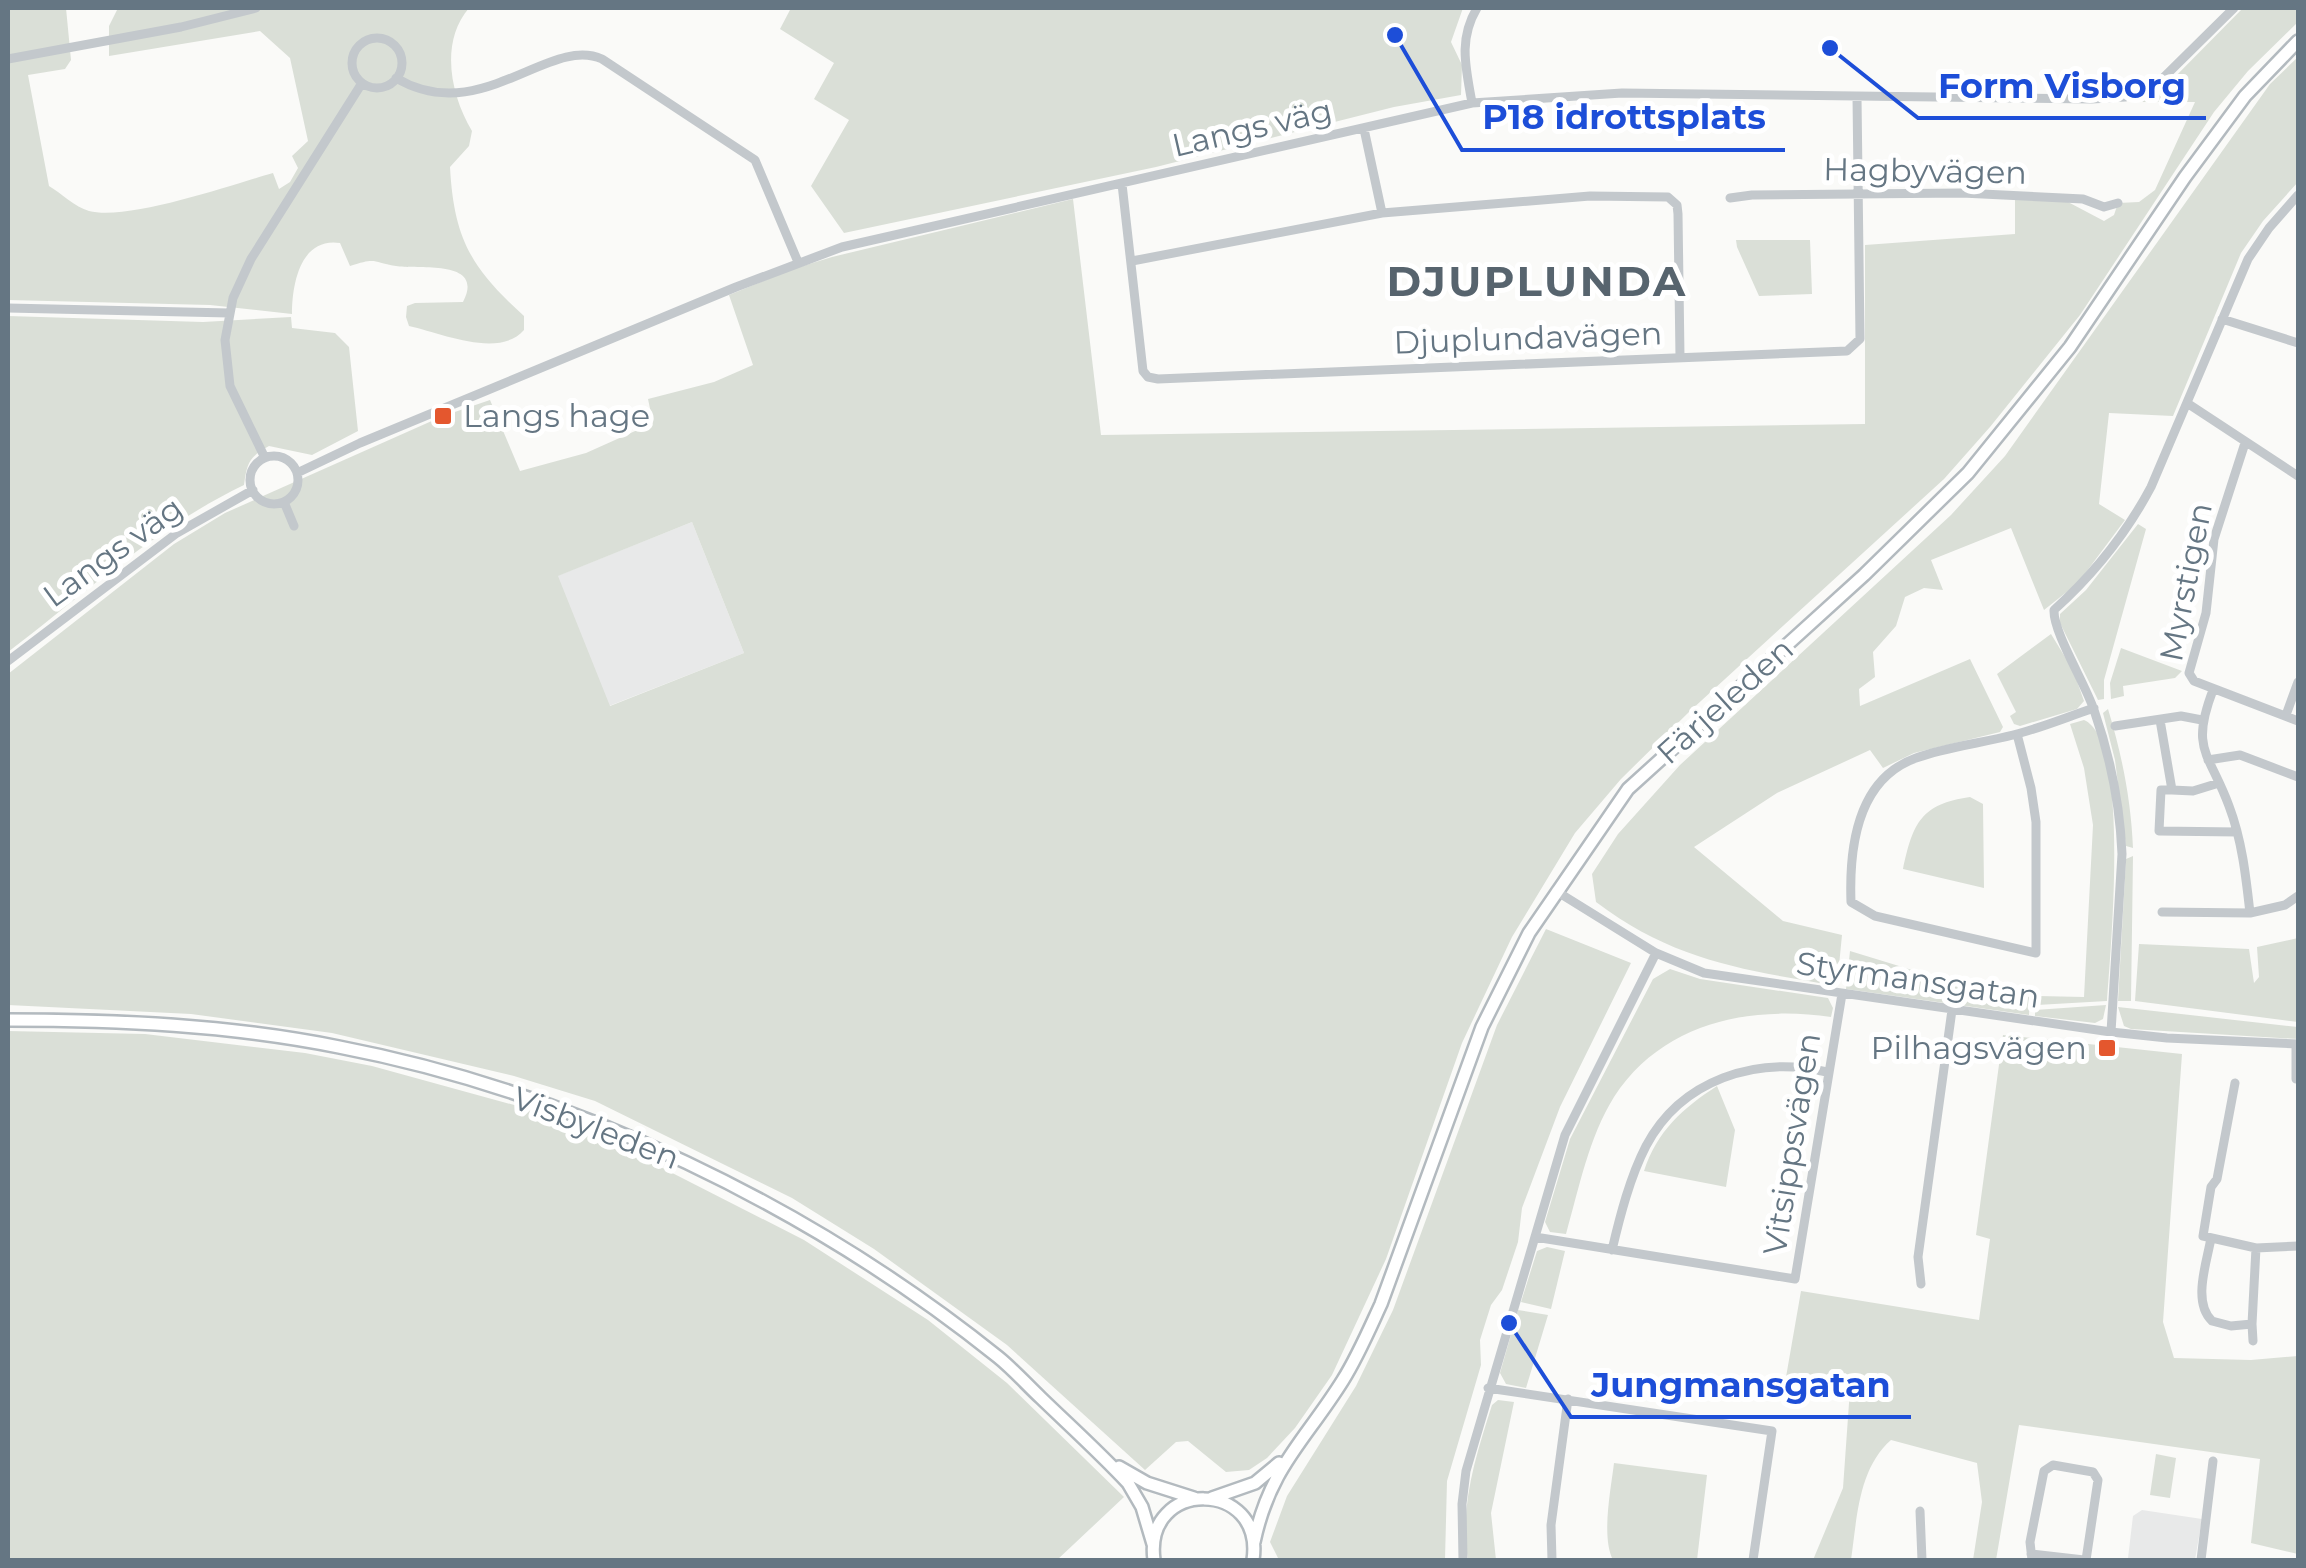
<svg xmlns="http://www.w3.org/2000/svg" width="2306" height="1568" font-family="Montserrat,sans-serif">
  <rect width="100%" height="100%" fill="#fafaf8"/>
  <path fill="#e8e9e9" d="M692,522L744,653L609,706L557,576Z
    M2142,1510L2202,1519L2195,1560L2128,1558L2133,1516Z"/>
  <path fill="#dadfd7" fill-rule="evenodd" d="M8,8H66L71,60L65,69L28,75L49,186C61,193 75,207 89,211C129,221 231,185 273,173L279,189L290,182L298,168L292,156L308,141L290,58L260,31L109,56V26L118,8H469C440,42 450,94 472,131L469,146L450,167C454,239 471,268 524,316V330C499,359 441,333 409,326L406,317L407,306L415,303L463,302C486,258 416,270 396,266C372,262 377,257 350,266L340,243C300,237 292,285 292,314L210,305L8,300Z
    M791,8H1463L1451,42L1462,65L1461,95L1394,107L1156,167L844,233L811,186L849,120L814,99L834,63L780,29Z
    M2243,8H2298V22L2248,71L2214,112L2080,315L1990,427L1944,479L1690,711L1621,779L1575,833L1512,937L1462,1043L1386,1259L1332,1375L1295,1428L1267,1458L1249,1470L1226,1472L1188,1441L1176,1442L1145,1470L1007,1345L874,1249L792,1198L595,1101L514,1076L332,1033L191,1014L8,1005V674L174,544L225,513L443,416L490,400L520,471L586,453L653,423L648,399L714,382L753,365L729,295L793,269L832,257L1073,199L1101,435L1865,424V245L2015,234V199L2068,202L2104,221L2114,215L2118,203L2139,202L2155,190L2195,102H2142L2165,87ZM692,522L744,653L610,706L558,576Z
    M2298,57V182L2263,221L2241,253L2173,416L2109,413L2099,504L2125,520L2078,583L2044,610L2011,528L1931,560L1943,590L1924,588L1905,597L1896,626L1873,652L1875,677L1859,689L1860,706L1970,659L2003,727L2000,732L1914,753L1883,768L1870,750L1777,793L1694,847L1783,921L1842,935L1837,986C1744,970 1674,961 1596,902L1592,874L1618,834L1680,765L1951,515L2005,456L2270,84Z
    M1736,240H1810L1812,294L1759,296L1737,247Z
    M8,316L203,322L291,317L292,328L335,333L349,347L358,431L312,455L269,446C249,457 247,463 244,485C158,526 83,595 8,652Z
    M2138,524L2146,529L2104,680V699L2098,700L2060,623V614L2086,590Z
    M2051,634L2073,670L2084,701L2077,709L2020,726L2014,724L2010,716L2016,712L1997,674Z
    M2121,648L2182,671L2175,678L2123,686L2124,696L2111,699L2110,683Z
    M2108,709C2122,755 2131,800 2133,848L2126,846L2115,760L2103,713Z
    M2084,720C2131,740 2110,954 2107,1001L2037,1005L2038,996L2084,997L2093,825L2084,768L2070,724Z
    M1970,797L1983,804L1984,888L1903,869C1913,823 1921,804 1970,797Z
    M2133,856L2131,1001H2118L2126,859Z
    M1546,929L1631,963L1560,1107L1522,1208L1518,1242L1502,1290L1491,1305L1480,1340L1481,1365L1447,1481L1445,1560H1279L1270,1542L1287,1496L1356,1386L1393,1310L1497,1025Z
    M2298,938V1022L2135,1001L2139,944L2249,949L2254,983L2259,977L2257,947Z
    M1850,951L1961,985L2030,993L2029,1015L1846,989Z
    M1670,969L1700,979L1828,998L1833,1008L1831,1017C1749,1005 1662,1023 1614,1097C1589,1137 1579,1188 1566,1234L1550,1232L1545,1222L1570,1139L1653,979Z
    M2106,1005L2103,1019L2095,1023L2035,1016V1010Z
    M2118,1007L2298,1027V1039L2131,1029L2124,1026Z
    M8,1031L145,1034L305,1053L372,1066L525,1108L586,1129L804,1240L928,1320L1007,1383L1124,1497L1057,1560H8Z
    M2003,1035L2182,1054L2163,1322L2174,1358L2251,1360L2298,1356V1554L2251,1543L2260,1459L2019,1425L1996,1560H1973L1982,1502L1977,1463L1891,1440C1858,1469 1857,1519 1851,1560H1813L1843,1488L1850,1389L1786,1377L1801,1291L1979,1320L1990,1239L1976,1235Z
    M1717,1086L1735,1130L1726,1187L1644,1171C1657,1131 1683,1108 1717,1086Z
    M1547,1247L1565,1251L1551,1309L1521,1302L1537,1251Z
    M1518,1310L1548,1315L1526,1388L1506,1384L1500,1373Z
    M1498,1400L1514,1402L1491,1513L1496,1560H1468C1459,1507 1476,1455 1492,1405Z
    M2156,1454L2176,1458L2170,1498L2150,1495Z
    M1614,1463L1707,1475L1697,1560H1613C1601,1537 1611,1489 1614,1463Z"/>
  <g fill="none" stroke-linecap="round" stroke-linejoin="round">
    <defs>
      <path id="secondary" d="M8,1020C118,1020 230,1025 339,1047C574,1092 811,1207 998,1357C1013,1369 1027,1385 1041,1398C1070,1426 1100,1453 1128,1483L1142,1507L1153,1544
        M1119,1467L1147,1483L1194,1498
        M1212,1498L1255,1483L1279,1463
        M1254,1542C1270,1467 1305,1441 1343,1380C1358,1356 1369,1330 1381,1304L1482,1027L1529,933L1628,789L1864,575L1968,473L2070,347L2185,177L2245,96L2298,41
        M1154,1560C1143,1478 1265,1479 1253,1560"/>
    </defs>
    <use href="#secondary" stroke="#b3babf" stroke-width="16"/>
    <path stroke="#c3c8cc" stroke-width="9" d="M352 63a25 25 0 1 1 50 0a25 25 0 1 1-50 0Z
      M8,59L181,27L256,8
      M396,78C480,128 549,35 602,59L755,160L798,262
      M1472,103C1466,68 1458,40 1477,8
      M1364,129L1382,213
      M1122,184L1143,371L1148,377L1158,379L1847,351L1860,339L1857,97
      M1730,198L1752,195L1962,193L2083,199L2104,207L2118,203
      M1132,261L1382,213L1590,196L1668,197L1677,205L1678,214L1680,357
      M8,308L229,313
      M2222,319L2298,343
      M2187,403L2298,476
      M2245,443L2214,539L2206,613L2189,673L2194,681L2298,721
      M250 480a24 24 0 1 1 48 0a24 24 0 1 1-48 0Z
      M265,458L230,386L225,340L233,298L251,259L362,83
      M297,473L360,443L736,287L842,247L1472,103L1622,93L2092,99L2125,97L2158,83L2234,8
      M284,502L294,526
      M8,661L177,533L253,490
      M2213,690C2190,750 2209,752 2229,806C2242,840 2246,877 2250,913
      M2286,715L2298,682
      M2160,720L2172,790L2193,791L2219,783
      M2115,726L2181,716L2202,720
      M2017,734L2031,788L2036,822V953L1875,916L1851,902C1849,848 1857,779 1916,758C1946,747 1982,743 2013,735C2041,728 2067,717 2094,708
      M2208,760L2240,755L2298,777
      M2172,790H2161L2159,831L2237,832
      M1556,891L1656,953L1704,973L2111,1032L2167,1038L2298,1044
      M2162,912L2250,913L2285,905L2298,896
      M2111,1032L2122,854C2120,804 2110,756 2094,710C2085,683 2053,632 2054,610C2094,574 2126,534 2151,487L2248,259L2269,228L2298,195
      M2296,1044V1079
      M2235,1083L2217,1179L2211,1187L2203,1236L2256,1248L2298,1246
      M1535,1237L1795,1279L1842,994
      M2211,1238C2207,1262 2192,1302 2212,1321L2231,1326L2252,1324L2256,1248
      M1612,1250C1620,1216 1630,1177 1646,1146C1681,1080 1756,1055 1827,1072
      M1921,1284L1918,1257L1952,1010
      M2252,1324L2253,1341
      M1488,1388L1772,1431L1753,1560
      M1920,1511L1922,1560
      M2031,1554L2084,1560
      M1463,1560L1462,1504L1466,1471L1565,1135L1656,953
      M1552,1560L1551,1525L1568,1399
      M2032,1560L2030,1542L2044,1471L2053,1465L2093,1472L2098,1480L2086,1560
      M2201,1560L2213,1461"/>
    <use href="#secondary" stroke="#fff" stroke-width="11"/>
  </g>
  <g fill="#e4572e" stroke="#fff" stroke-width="4">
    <rect x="433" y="406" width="20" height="20" rx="5"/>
    <rect x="2097" y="1038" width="20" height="20" rx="5"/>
  </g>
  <g text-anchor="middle" stroke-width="10" stroke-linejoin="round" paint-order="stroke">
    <g font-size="32" fill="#657683" stroke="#fff">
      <text transform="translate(1252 128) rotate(-13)" y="11">Langs väg</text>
      <text transform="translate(1925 171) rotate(1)" y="11">Hagbyvägen</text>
      <text transform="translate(1528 338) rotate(-2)" y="11">Djuplundavägen</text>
      <text transform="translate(113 552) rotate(-36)" y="11">Langs väg</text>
      <text transform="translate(2186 582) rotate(-79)" y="11">Myrstigen</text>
      <text transform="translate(1725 701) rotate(-42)" y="11">Färjeleden</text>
      <text transform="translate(1918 980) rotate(8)" y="11">Styrmansgatan</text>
      <text transform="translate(596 1128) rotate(21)" y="11">Visbyleden</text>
      <text transform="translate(1792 1144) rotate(-81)" y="11">Vitsippsvägen</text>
    </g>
    <g font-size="32" fill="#657683" stroke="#fff" text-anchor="start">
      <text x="463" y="427">Langs hage</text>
      <text x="2087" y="1059" text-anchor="end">Pilhagsvägen</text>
    </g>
    <g font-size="42" font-weight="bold" letter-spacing="2.5" fill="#57646e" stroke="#fff">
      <text x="1537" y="296">DJUPLUNDA</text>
    </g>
  </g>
  <path fill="none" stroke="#1d4ed8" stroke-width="4" d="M1830 48L1918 118H2206M1395 35L1462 150H1785M1509 1323L1571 1417H1911"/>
  <g fill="#1d4ed8" stroke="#fff" stroke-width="4">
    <circle cx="1830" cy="48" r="10"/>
    <circle cx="1395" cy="35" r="10"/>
    <circle cx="1509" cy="1323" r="10"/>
  </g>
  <g font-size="35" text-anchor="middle" font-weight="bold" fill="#1d4ed8" stroke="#fff" stroke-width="10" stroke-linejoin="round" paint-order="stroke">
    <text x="2062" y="98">Form Visborg</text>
    <text x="1624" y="129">P18 idrottsplats</text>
    <text x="1741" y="1397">Jungmansgatan</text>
  </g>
  <rect width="2306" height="1568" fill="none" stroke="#657683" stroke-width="20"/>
</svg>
